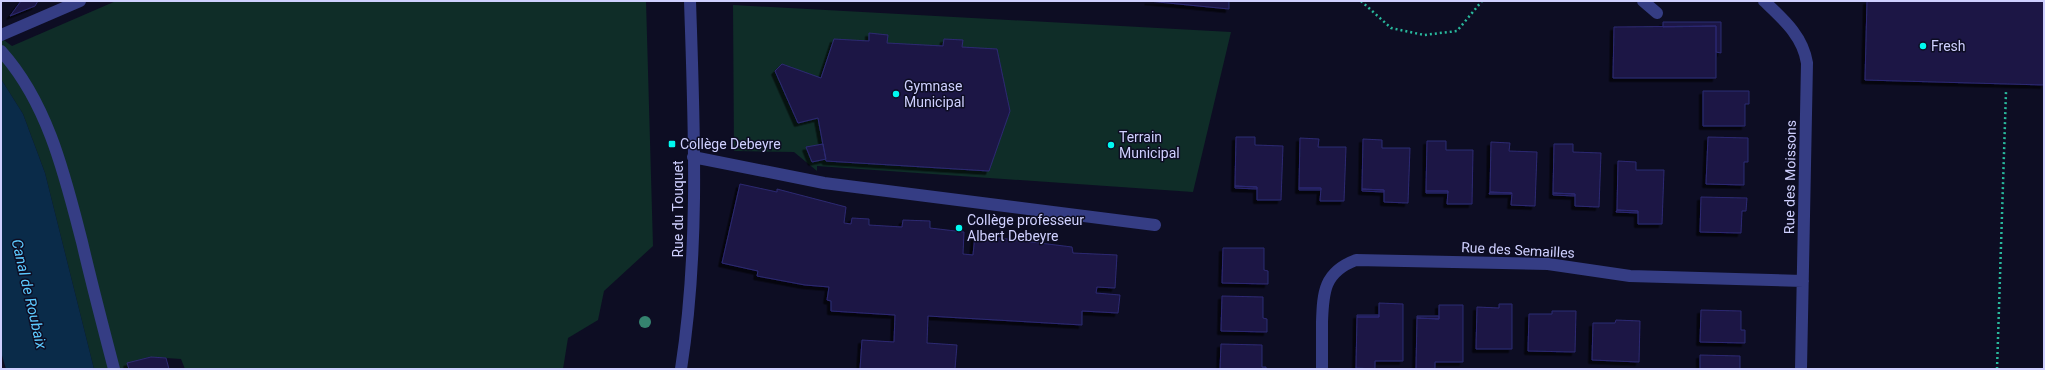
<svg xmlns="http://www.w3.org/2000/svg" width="2045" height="370" font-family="Roboto,sans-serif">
  <defs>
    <filter id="shadow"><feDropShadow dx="-3.5" dy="3.5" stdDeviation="0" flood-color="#0009"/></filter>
  </defs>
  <rect width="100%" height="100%" fill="#0d0d23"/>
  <path fill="#0f2d28" d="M116,1H646L653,246L604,291L598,320L568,338L563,369H185L181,359L151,357L128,363L129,369H94L45,173L23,114L1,79V38L12,46Z
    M733,5L1231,32L1193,192L817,166V171L794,152L734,151Z"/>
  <path fill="#0a2b49" d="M1,79L23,114L45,173L94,369H6L1,352Z"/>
  <path fill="#1b1845" stroke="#2d2972" filter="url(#shadow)" d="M21,1H38L35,6L10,16Z
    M1148,1H1229V9Z
    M1867,1H2044V85L1865,80Z
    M1663,22H1721V53L1716,52V26L1663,27Z
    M1716,26V78H1613L1614,27Z
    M869,33L888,35L887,43L943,46L944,39L963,40L962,47L997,49L1010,111L989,171L826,161L818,118L798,123L775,71L782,64L821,78L834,39L869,41Z
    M1703,91H1749V104H1745V126H1703Z
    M1236,137H1255V145L1283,146L1281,200H1257V187L1235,186Z
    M1708,137L1748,138V162H1744V185L1706,184Z
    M1300,138L1319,139L1318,147H1346L1344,201H1320L1321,188H1299Z
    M1363,139L1382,140V148H1410L1408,203L1384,202V190L1362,189Z
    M1427,141H1446V150H1473L1472,204H1447L1448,191H1426Z
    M1491,142L1510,143L1509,151L1537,152L1535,206L1511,205L1512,193L1490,192Z
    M823,144L826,159L812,162L806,147Z
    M1554,144H1573V152L1601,153L1599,207L1575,206V194L1553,193Z
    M1618,161L1636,162V170H1664L1662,224H1638V211L1617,210Z
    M740,184L777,192V189L846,207L844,223L851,224L852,218L869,219V225L902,227L903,220L930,221V228L964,232L963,254L973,255L975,235L1072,247L1073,253L1117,255L1115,288L1097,287L1096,293L1120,295L1118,313L1082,311V325L928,316L927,343L957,345L955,369H860L862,340L894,342L895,315L831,311V301L827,300L829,287L805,285L757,276L758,271L722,263Z
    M1235,186L1257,187V189L1235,188Z
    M1299,188H1321V190H1299Z
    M1362,189L1384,190V192L1362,191Z
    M1426,191H1448V193H1426Z
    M1490,192L1512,193L1511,194H1489Z
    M1553,193L1575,194V196L1553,195Z
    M1701,197L1747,198L1746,211H1742L1741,233L1700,232Z
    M1617,210L1638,211V213L1616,212Z
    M1223,248H1264V270L1268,271V284L1222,283Z
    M1222,296L1263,297V318L1267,319V332L1221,331Z
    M1379,303L1403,304V361H1375V369L1356,368L1357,317H1379Z
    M1499,304H1512V349H1476L1477,307L1499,308Z
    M1439,305H1463V362H1435V369H1416L1417,318L1439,319Z
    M1701,310L1741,311V330H1745V343L1700,342Z
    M1552,311H1576L1575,352L1528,351L1529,314H1552Z
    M1357,315H1379V317H1357Z
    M1417,316H1439V319L1417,318Z
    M1616,320L1640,321L1639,362L1592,360L1593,323H1615Z
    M1221,344L1262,345V367H1266V369H1220Z
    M1700,355L1740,356V369H1700Z
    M151,357L166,358L169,369H129L127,363Z"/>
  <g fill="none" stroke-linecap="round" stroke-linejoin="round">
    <path stroke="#29b99d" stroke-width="2.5" stroke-dasharray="2 3" stroke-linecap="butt" d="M1361,1L1391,28L1424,35L1457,31L1482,1
      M1997,369L2006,92"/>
    <path stroke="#353d84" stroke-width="12" d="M1643,1L1657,13
      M1764,1C1783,19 1803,36 1807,63L1801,369
      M1,35L80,1
      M1,51C48,103 65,176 82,242C92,285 103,327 114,369
      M693,157L824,183L1155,225
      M681,369C700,248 694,123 690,1
      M1322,369C1322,353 1322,338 1322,322C1323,292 1324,272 1356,260L1548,264L1630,276L1803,281"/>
  </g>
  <circle fill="#35836f" cx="645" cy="322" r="6"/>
  <g fill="#00faf1" stroke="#0d0d23" stroke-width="1.5">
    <circle cx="1923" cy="46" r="4"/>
    <circle cx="896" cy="94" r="4"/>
    <rect x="668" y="140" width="8" height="8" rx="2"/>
    <circle cx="1111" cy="145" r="4"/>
    <circle cx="959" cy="228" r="4"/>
  </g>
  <g text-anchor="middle" stroke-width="3" stroke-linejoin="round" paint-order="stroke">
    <g font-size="14" fill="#cfd0ff" stroke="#0d0d23" text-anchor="start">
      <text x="1931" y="51">Fresh</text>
      <text x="904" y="91">Gymnase<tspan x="904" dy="16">Municipal</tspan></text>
      <text x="1119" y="142">Terrain<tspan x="1119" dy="16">Municipal</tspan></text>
      <text x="680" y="149">Collège Debeyre</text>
      <text x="967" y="225">Collège professeur<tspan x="967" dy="16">Albert Debeyre</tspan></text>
    </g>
    <g font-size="14" fill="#cfd0ff" stroke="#0d0d23">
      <text transform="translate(1790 177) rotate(-89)" y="5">Rue des Moissons</text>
      <text transform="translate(678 209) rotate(-90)" y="5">Rue du Touquet</text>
      <text transform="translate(1518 250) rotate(3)" y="5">Rue des Semailles</text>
    </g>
    <g font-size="15" font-style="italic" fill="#5dcaff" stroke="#0d0d23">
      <text transform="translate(29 294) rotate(77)" y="5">Canal de Roubaix</text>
    </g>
  </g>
  <rect width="2045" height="370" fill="none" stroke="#cfd0ff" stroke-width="4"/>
</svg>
